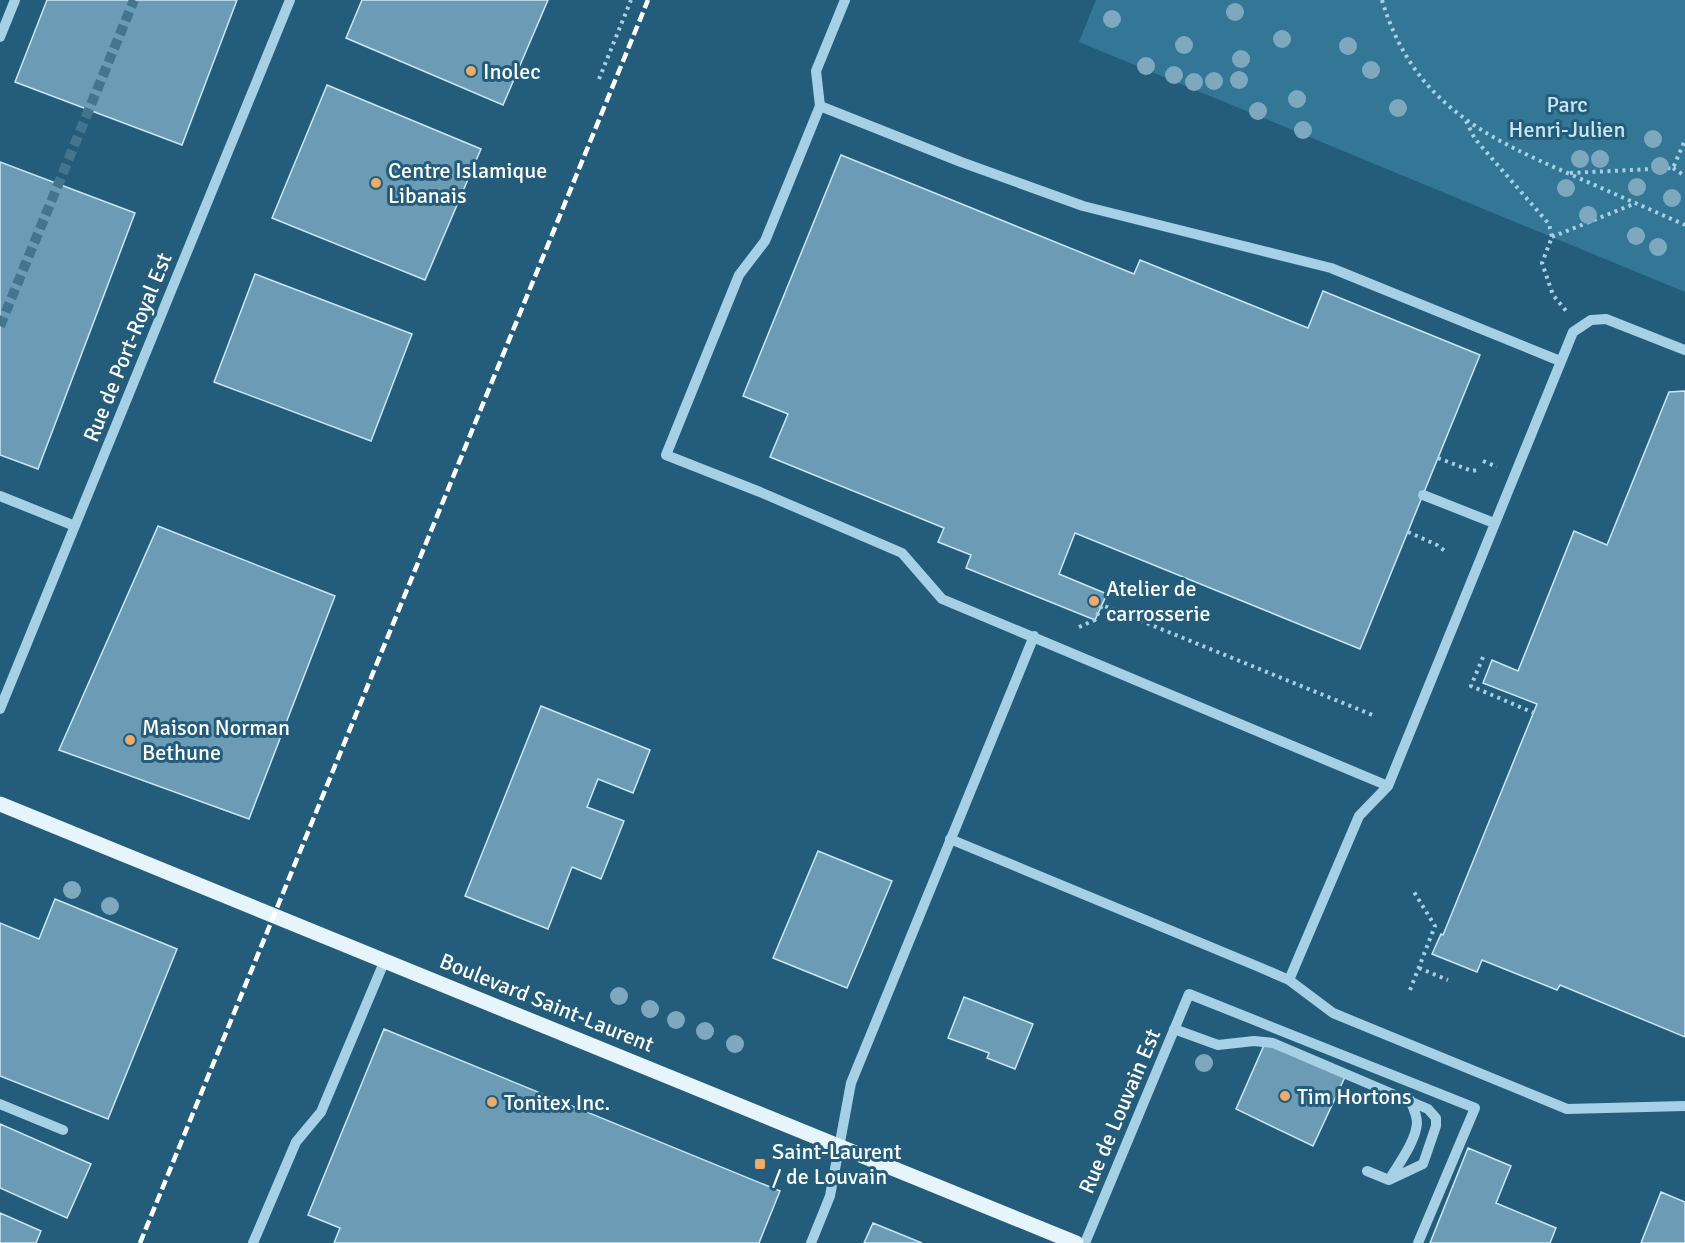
<svg xmlns="http://www.w3.org/2000/svg" width="1685" height="1243" font-family="Signika,sans-serif">
  <rect width="100%" height="100%" fill="#235d7b"/>
  <path fill="#337696" d="M1096,0H1685V292L1079,42Z"/>
  <path fill="#6c9cb5" stroke="#c9e6f4" stroke-width="1.5" d="M47,0H237L182,145L15,82Z
    M362,0H548L503,105L346,38Z
    M327,85L481,149L425,280L272,218Z
    M841,155L1134,274L1140,260L1308,328L1323,291L1480,355L1360,649L1075,533L1059,574L1107,594L1095,620L966,568L971,555L938,542L944,528L770,457L788,414L743,396Z
    M0,162L135,213L38,469L0,455Z
    M255,274L412,334L371,441L214,382Z
    M1685,391V1037L1560,985L1557,990L1482,960L1477,972L1432,954L1441,934L1443,935L1537,704L1483,683L1492,660L1518,671L1574,531L1607,545L1669,392Z
    M158,526L335,596L249,819L59,750Z
    M541,706L650,750L633,793L598,779L587,807L624,821L601,879L572,867L548,929L465,896Z
    M818,851L892,881L847,988L773,958Z
    M55,899L177,949L108,1119L0,1076V923L39,939Z
    M964,997L1033,1024L1015,1069L987,1058L989,1053L948,1038Z
    M384,1029L780,1191L759,1243H334L340,1228L308,1215Z
    M1265,1043L1345,1077L1313,1146L1236,1109Z
    M0,1124L91,1164L67,1218L0,1188Z
    M1468,1148L1511,1166L1496,1203L1556,1228L1550,1243H1430Z
    M1661,1192L1685,1202V1243H1641Z
    M0,1213L41,1231L36,1243H0Z
    M873,1223L922,1243H864Z"/>
  <g fill="none" stroke-linecap="round" stroke-linejoin="round">
    <path stroke="#44758f" stroke-width="10" stroke-dasharray="10 5" stroke-linecap="butt" d="M0,326L134,0"/>
    <path stroke="#a6d0e5" stroke-width="4" stroke-dasharray="3 4.5" stroke-linecap="butt" d="M1382,0C1412,101 1482,136 1572,175C1610,192 1647,208 1685,225
      M599,79L631,0
      M1466,121L1475,139L1549,224L1552,237L1542,263L1553,295L1567,312
      M1673,168L1685,176
      M1570,173L1673,168L1685,140
      M1552,237L1636,203
      M1438,458L1472,471L1478,470
      M1483,461L1497,467
      M1408,532L1437,545L1445,551
      M1079,627L1095,620L1102,605L1375,716
      M1483,657L1471,686L1534,713
      M1419,968L1448,980
      M1410,990L1435,926L1414,892"/>
    <path stroke="#a6d0e5" stroke-width="10" d="M845,0L816,71L820,106L765,241L739,275L666,455L760,492L902,553L942,599L1388,786
      M0,37L15,0
      M820,106L961,162L1083,206L1331,268L1560,361
      M1423,495L1494,523
      M0,496L75,526
      M0,709L290,0
      M950,839L1259,967L1289,980L1333,1013L1567,1109L1685,1106
      M1289,980L1359,816L1388,786L1573,332L1591,320L1606,319L1685,350
      M1174,1029L1218,1045L1254,1041L1273,1043L1428,1109L1436,1118V1126L1423,1164L1389,1180L1367,1171
      M0,1104L63,1130
      M1389,1180C1398,1165 1416,1141 1417,1123C1417,1115 1413,1107 1410,1100
      M253,1243L296,1142L321,1112L385,960
      M811,1243L830,1196L851,1083L1034,636
      M1085,1243L1189,994L1475,1108L1418,1243"/>
    <path stroke="#e6f4fc" stroke-width="15" d="M0,804L1076,1243"/>
    <path stroke="#fff" stroke-width="4.5" stroke-dasharray="10 4.5" stroke-linecap="butt" d="M140,1243L648,0"/>
  </g>
  <g fill="#7ea8be">
    <circle cx="1235" cy="12" r="9"/>
    <circle cx="1112" cy="19" r="9"/>
    <circle cx="1282" cy="39" r="9"/>
    <circle cx="1184" cy="45" r="9"/>
    <circle cx="1348" cy="46" r="9"/>
    <circle cx="1241" cy="59" r="9"/>
    <circle cx="1146" cy="66" r="9"/>
    <circle cx="1371" cy="70" r="9"/>
    <circle cx="1174" cy="75" r="9"/>
    <circle cx="1239" cy="80" r="9"/>
    <circle cx="1214" cy="81" r="9"/>
    <circle cx="1194" cy="82" r="9"/>
    <circle cx="1297" cy="99" r="9"/>
    <circle cx="1398" cy="108" r="9"/>
    <circle cx="1258" cy="111" r="9"/>
    <circle cx="1303" cy="130" r="9"/>
    <circle cx="1653" cy="139" r="9"/>
    <circle cx="1580" cy="159" r="9"/>
    <circle cx="1600" cy="159" r="9"/>
    <circle cx="1660" cy="166" r="9"/>
    <circle cx="1637" cy="187" r="9"/>
    <circle cx="1566" cy="188" r="9"/>
    <circle cx="1672" cy="198" r="9"/>
    <circle cx="1588" cy="215" r="9"/>
    <circle cx="1636" cy="236" r="9"/>
    <circle cx="1658" cy="247" r="9"/>
    <circle cx="72" cy="890" r="9"/>
    <circle cx="110" cy="906" r="9"/>
    <circle cx="619" cy="996" r="9"/>
    <circle cx="650" cy="1009" r="9"/>
    <circle cx="676" cy="1020" r="9"/>
    <circle cx="705" cy="1031" r="9"/>
    <circle cx="735" cy="1044" r="9"/>
    <circle cx="1204" cy="1063" r="9"/>
  </g>
  <g fill="#efab69" stroke="#235d7b" stroke-width="2">
    <circle cx="471" cy="71" r="6"/>
    <circle cx="376" cy="183" r="6"/>
    <circle cx="1094" cy="601" r="6"/>
    <circle cx="130" cy="740" r="6"/>
    <circle cx="1285" cy="1096" r="6"/>
    <circle cx="492" cy="1102" r="6"/>
    <rect x="754" y="1158" width="12" height="12" rx="3"/>
  </g>
  <g text-anchor="middle" stroke-width="6" stroke-linejoin="round" paint-order="stroke">
    <g font-size="22" fill="#fff" stroke="#235d7b" text-anchor="start">
      <text x="483" y="79">Inolec</text>
      <text x="388" y="178">Centre Islamique<tspan x="388" dy="25">Libanais</tspan></text>
      <text x="1106" y="596">Atelier de<tspan x="1106" dy="25">carrosserie</tspan></text>
      <text x="142" y="735">Maison Norman<tspan x="142" dy="25">Bethune</tspan></text>
      <text x="1297" y="1104">Tim Hortons</text>
      <text x="504" y="1110">Tonitex Inc.</text>
      <text x="772" y="1159">Saint-Laurent<tspan x="772" dy="25">/ de Louvain</tspan></text>
    </g>
    <g font-size="22" fill="#c9e6f4" stroke="#235d7b">
      <text x="1567" y="112">Parc<tspan x="1567" dy="25">Henri-Julien</tspan></text>
    </g>
    <g font-size="22" fill="#fff" stroke="#235d7b">
      <text transform="translate(127 347) rotate(-68)" y="8">Rue de Port-Royal Est</text>
      <text transform="translate(547 1002) rotate(22)" y="8">Boulevard Saint-Laurent</text>
      <text transform="translate(1119 1111) rotate(-67)" y="8">Rue de Louvain Est</text>
    </g>
  </g>
</svg>
